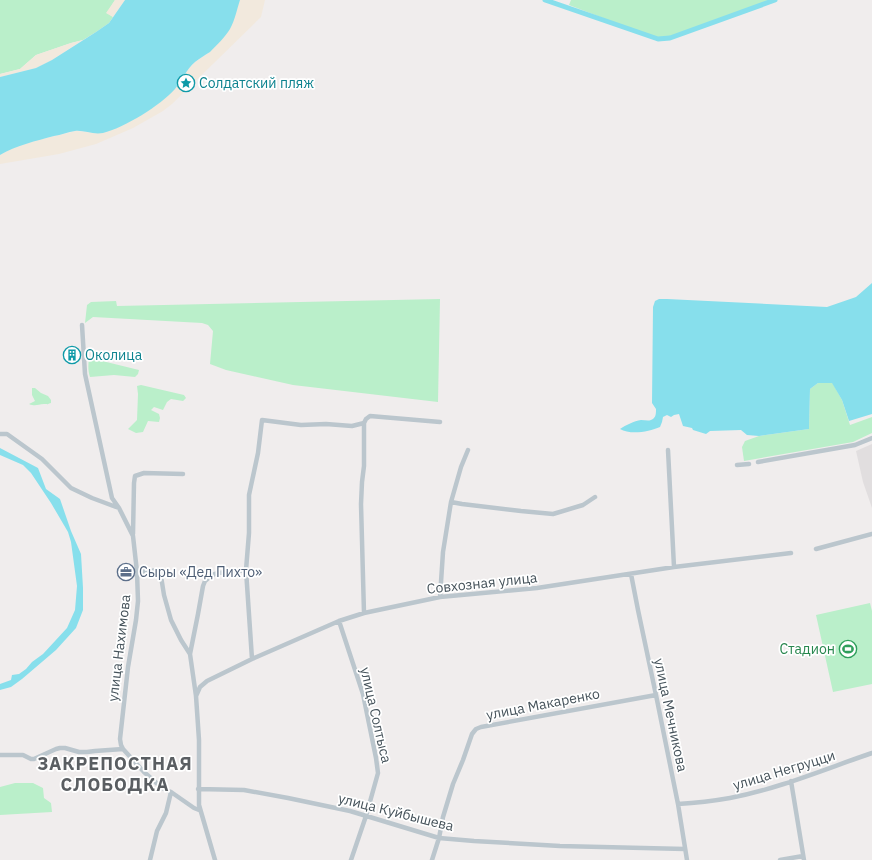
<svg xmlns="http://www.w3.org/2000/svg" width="872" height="860" font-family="'IBM Plex Sans',sans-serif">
  <rect width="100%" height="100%" fill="#f0eded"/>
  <path fill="#e1dedf" d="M872,444V508L863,482L856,451Z"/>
  <path fill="#baefca" d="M0,0H115L107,13L113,17L109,23L96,32L83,40L71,43L36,55L20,69L0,74Z
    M571,0H775L670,38L658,39L569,5Z
    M440,299L438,402L293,385L226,370L210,364L213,331L208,325L202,323L93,317L85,323L87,305L91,302L116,301L117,306Z
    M90,358L139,370L138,374L135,377L114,375L90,377C88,371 88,365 89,359Z
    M832,382L842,400L850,425L872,417V433L853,442L744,461L742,447L745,441L759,436L809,429L810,389L818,383Z
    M141,385L184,395L186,398L183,401L171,399L167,402L163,410L154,407L151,410L159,414L160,418L159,422L148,421L143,432L136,433L128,429L137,420L138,394L137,386Z
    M32,388H35L41,393L48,396L51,400V403C45,405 51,404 44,404C38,404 36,407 29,404L35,401L32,395Z
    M870,603L872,611V684L833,692L816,615Z
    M15,783H33L43,788L44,798L51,803L52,812L0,815V787Z"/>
  <path fill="#f2e9dd" d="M115,0H125L113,17L106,13Z
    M240,0H265L261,17L172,104L163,111L133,128L96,144L59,154L0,164V155L9,150L19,146L38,140L76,131L95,133H102L109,131L176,88L189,68L195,62L210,52L238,5Z
    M83,40L52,60L36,68L0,77V74L20,69L36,55L71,43Z"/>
  <path fill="#87dfec" d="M125,0H240C237,9 235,20 230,29C225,37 217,45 210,52C205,55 200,58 195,62C186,70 182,80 175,89C161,105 124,128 103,133C93,135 84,130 75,131C68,132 61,135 54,136C36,141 17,145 0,155V77L36,68L52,60L96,32L109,23Z
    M872,283V414L849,421L842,400L832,383H818L810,389L809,429L759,436L747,435L741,430L710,431L706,434L693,430L692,428L683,426L679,414L674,415L671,417L667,415L663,417L662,422L660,427C649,432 630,435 620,429C626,425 634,421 641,420C646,420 650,422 654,418C656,416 656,412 656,409L652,403L653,307L655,301L659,299H667L827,307L856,297Z
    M0,448L38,468L46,489L60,499L71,531L81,554L83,588V610L76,628L56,650L22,679L11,687L0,690V684L11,680L12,675L19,674L26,669L32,662L43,654L67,628L75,610L77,586L71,542L68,532L51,503L31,473L23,465L0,455Z"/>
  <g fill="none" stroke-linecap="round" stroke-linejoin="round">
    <path stroke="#87dfec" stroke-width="5" d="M545,0L658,39L670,38L775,0"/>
    <path stroke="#bbc6cd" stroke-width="4.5" d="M82,325L85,374L112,498L119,508L133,536L137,572L138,601L136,620L128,667L120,739L121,745L123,749L144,772L162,788L171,792L194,808L199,810
      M0,434H7L42,459L71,488L92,498L119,508
      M668,450L674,567
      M758,462L855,445L872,438
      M737,465L749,464
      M451,502L462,504L521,511L553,514L583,505L595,497
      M133,534L134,483L135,476L144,473L183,474
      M816,549L872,534
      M137,572L160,570L164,595L171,620L181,640L190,654L196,696L199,740V805L215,860
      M631,574L638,610L656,695L678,804L687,860
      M440,597L443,552L451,502L461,467L468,450
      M364,613L361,504L362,482L364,466V423
      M339,621L363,694L376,758L378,773L366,816L351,860
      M190,654L198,614L203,586L205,581L212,575L218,573L246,570
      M252,659L246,570L249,533V495L258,453L262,420L301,425L326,424L352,426L364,423L366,419L370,416L440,422
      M196,696L200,687L207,681L252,659L339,621L364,613L440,597L537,588L674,567L791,553
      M0,755H23L31,759H34L56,749L60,748H65L79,752H87L95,751L123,749
      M791,781L804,860
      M198,789L244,790L288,798L350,811L439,838L474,841L560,846L685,849
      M678,804C695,803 713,801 730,798C778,789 825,769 872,753
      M150,860L157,831L166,813L171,792
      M432,860L439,838L443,817L453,784L463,760L472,734L476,729L481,727L656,695
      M780,860L803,856"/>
  </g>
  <defs>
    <symbol id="sight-ring" viewBox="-11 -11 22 22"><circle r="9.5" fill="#fff" stroke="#0f9aa8" stroke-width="1.5"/><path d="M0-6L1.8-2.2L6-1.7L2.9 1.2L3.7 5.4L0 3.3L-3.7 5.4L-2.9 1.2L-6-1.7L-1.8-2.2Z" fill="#0f9aa8"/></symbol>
    <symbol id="building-ring" viewBox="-11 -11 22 22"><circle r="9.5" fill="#fff" stroke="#0f9aa8" stroke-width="1.5"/><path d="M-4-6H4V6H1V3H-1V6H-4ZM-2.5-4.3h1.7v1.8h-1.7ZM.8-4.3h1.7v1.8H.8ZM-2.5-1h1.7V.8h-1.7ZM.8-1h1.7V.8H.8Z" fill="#0f9aa8"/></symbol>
    <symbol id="office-ring" viewBox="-11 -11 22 22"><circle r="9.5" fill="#fff" stroke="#5c6f8a" stroke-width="1.5"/><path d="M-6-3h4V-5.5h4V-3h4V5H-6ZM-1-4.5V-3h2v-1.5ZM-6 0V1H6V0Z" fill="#5c6f8a"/></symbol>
    <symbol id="stadium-ring" viewBox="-11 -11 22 22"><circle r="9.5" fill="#fff" stroke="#2e9e5b" stroke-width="1.5"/><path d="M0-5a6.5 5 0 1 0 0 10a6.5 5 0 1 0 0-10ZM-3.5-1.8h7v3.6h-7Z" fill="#2e9e5b"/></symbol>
  </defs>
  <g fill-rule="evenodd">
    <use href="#sight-ring" x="176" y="73" width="20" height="20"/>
    <use href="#building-ring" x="62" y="345" width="20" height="20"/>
    <use href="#office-ring" x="116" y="562" width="20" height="20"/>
    <use href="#stadium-ring" x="838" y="639" width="20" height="20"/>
  </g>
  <g text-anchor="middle" stroke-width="3.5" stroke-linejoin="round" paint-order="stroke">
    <g font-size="14" fill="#0d838f" stroke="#fff" text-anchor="start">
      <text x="199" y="88">Солдатский пляж</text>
      <text x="85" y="360">Околица</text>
    </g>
    <g font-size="14" fill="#4e5e75" stroke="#fff" text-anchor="start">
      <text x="139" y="577">Сыры «Дед Пихто»</text>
    </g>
    <g font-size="14" fill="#45525a" stroke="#fff">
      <text transform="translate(482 583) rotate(-6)" y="5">Совхозная улица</text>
      <text transform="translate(119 648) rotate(-83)" y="5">улица Нахимова</text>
      <text transform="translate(543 704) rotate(-11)" y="5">улица Макаренко</text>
      <text transform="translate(376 715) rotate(77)" y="5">улица Солтыса</text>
      <text transform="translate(671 715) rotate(78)" y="5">улица Мечникова</text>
      <text transform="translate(784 770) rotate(-17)" y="5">улица Негруцци</text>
      <text transform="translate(396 812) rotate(14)" y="5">улица Куйбышева</text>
    </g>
    <g font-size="14" fill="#27864d" stroke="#fff" text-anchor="end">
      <text x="835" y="654">Стадион</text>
    </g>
    <g font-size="18" font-weight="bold" letter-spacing="1" fill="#5a5e62" stroke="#fff">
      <text x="115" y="770">ЗАКРЕПОСТНАЯ<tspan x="115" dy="21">СЛОБОДКА</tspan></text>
    </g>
  </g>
</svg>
